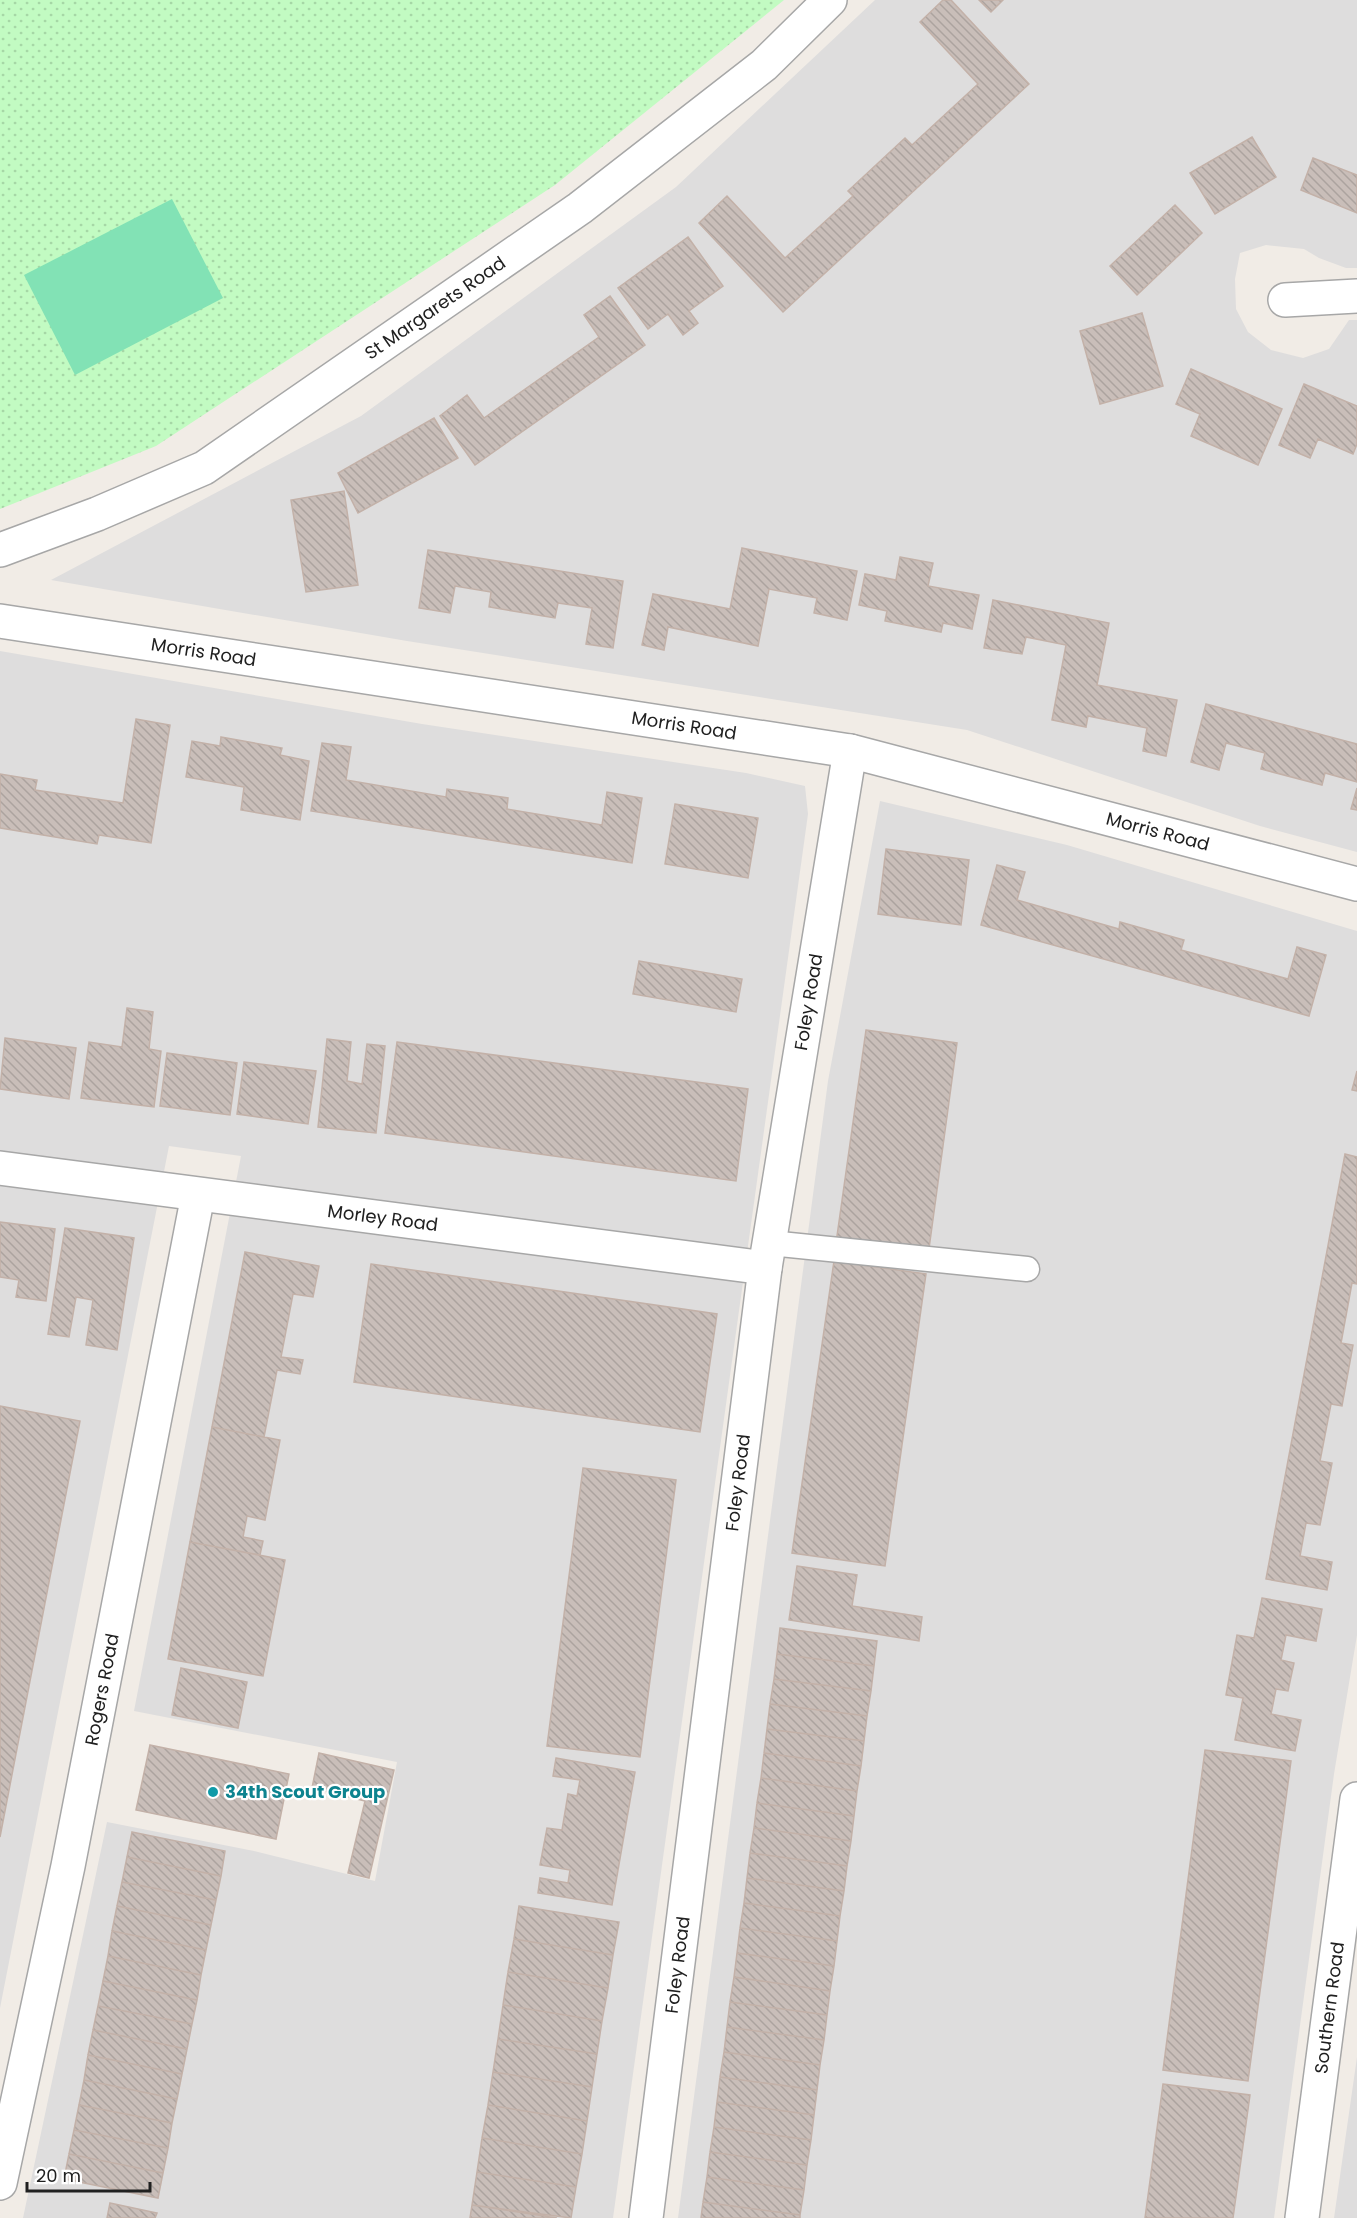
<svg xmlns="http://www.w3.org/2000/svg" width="1357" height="2218" font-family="Poppins,sans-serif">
  <defs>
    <pattern id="park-dots" width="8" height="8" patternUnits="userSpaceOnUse" patternTransform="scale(1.5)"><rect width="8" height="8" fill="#c2fbc2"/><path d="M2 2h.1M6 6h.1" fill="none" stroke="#a6d7a6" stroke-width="1.8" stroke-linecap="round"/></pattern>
    <pattern id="building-back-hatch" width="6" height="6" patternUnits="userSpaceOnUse" patternTransform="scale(1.5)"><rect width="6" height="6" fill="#c9beb9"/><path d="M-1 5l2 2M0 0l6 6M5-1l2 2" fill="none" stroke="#aca39f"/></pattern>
  </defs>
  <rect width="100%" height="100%" fill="#f1ece6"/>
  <path fill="#dedddd" d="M875,0H1357V268H1346L1319,258L1304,249L1266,245L1240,253L1235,279L1236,309L1248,332L1271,350L1303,358L1329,349L1349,320H1357V852L1260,826L967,730L407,641L51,580L361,416L676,187Z
    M0,651L422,724L746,773L805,786L808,814L613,2218H23L107,1822L254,1851L375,1881L397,1762L134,1711L241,1156L169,1146L0,2008Z
    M880,801L1067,845L1357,931V1635L1334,1774L1274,2218H678L828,1081Z
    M1357,2057V2218H1334Z"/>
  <path fill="url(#park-dots)" d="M0,0H784L555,185L156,446L0,509Z"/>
  <path fill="#82e2b5" d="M172,199L223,298L75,375L24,275Z"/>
  <path fill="url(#building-back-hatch)" stroke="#c3b1a8" stroke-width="1.5" d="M943,0H951L1029,84L783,312L699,223L727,196L785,258L853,196L848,191L905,138L912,145L978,84L920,22Z
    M979,0H1003L991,12Z
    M1252,137L1276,177L1215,214L1190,173Z
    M1313,158L1357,175V213L1301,190Z
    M1175,205L1202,233L1137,295L1110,266Z
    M688,237L723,286L689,311L698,323L683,335L668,314L648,329L618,288Z
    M610,296L645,345L475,465L440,416L467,395L484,418L599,337L584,315Z
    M1142,313L1163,386L1100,404L1080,331Z
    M1191,369L1282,409L1258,465L1191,436L1200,414L1176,404Z
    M1304,384L1357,406V444L1353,454L1318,439L1310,458L1279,445Z
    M434,418L458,458L358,513L338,473Z
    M344,491L358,585L306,592L291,500Z
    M742,548L857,571L847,620L814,613L817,598L769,589L758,646L668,627L664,650L642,645L653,594L730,609Z
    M428,550L623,581L613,648L586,644L592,608L558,603L555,618L489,607L491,592L455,586L450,613L419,608Z
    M900,557L933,563L928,586L979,595L972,629L943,623L941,632L885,621L887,611L859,605L865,574L896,580Z
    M993,600L1109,623L1097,685L1177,700L1166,756L1143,751L1147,728L1088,716L1086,727L1052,720L1066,645L1026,637L1022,654L984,648Z
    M1206,704L1357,744V782L1325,773L1322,785L1261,769L1265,753L1226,743L1219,770L1191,762Z
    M136,719L170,725L151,843L99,835L97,844L0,828V774L37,780L35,790L123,803Z
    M221,737L282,748L280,755L309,761L300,820L241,810L244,787L186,777L192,741L220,746Z
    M322,743L351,747L346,780L446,797L447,789L508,798L507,809L602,825L607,792L642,798L632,863L311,811Z
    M1357,788V810L1351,809Z
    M675,804L758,818L748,878L665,864Z
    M886,849L969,860L961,925L878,914Z
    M997,865L1025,872L1017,900L1119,929L1120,922L1184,940L1181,950L1288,979L1297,947L1326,955L1309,1016L981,925Z
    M639,961L742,979L736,1012L633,994Z
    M127,1008L153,1012L149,1049L161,1051L154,1107L81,1098L89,1042L122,1047Z
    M866,1030L957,1043L928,1256L836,1243Z
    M5,1038L76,1048L69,1099L0,1089Z
    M327,1039L351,1042L347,1081L362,1084L367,1044L385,1046L376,1133L318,1127Z
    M397,1042L748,1089L736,1181L385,1133Z
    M167,1053L237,1063L230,1115L160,1106Z
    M244,1062L316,1071L308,1124L237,1114Z
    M1357,1071V1091L1352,1090Z
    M1345,1154L1357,1157V1284L1352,1283L1341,1343L1353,1345L1342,1406L1331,1404L1320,1461L1332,1463L1320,1525L1306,1523L1300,1556L1332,1562L1327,1590L1266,1579Z
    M0,1222L55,1229L46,1301L16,1297L19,1280L0,1277Z
    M65,1228L134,1238L117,1350L86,1345L93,1300L76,1297L69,1337L48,1334Z
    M245,1252L319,1266L313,1297L293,1294L281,1357L303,1360L300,1374L277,1370L264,1437L212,1427Z
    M834,1261L926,1274L885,1566L792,1553Z
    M371,1264L717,1314L700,1432L354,1382Z
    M0,1406L80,1421L0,1837Z
    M212,1427L280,1440L265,1520L247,1516L243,1537L263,1541L260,1555L190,1542Z
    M583,1468L676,1480L640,1757L547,1746Z
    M190,1542L285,1560L263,1676L168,1659Z
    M797,1566L857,1575L852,1606L922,1617L919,1641L789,1620Z
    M1262,1598L1322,1609L1316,1641L1286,1635L1281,1660L1294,1663L1288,1691L1276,1689L1271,1714L1301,1720L1295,1751L1235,1740L1243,1698L1226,1695L1237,1635L1254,1638Z
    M780,1628L877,1641L874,1666L777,1654Z
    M777,1654L874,1666L871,1691L774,1679Z
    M181,1668L247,1682L238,1728L172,1715Z
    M774,1679L871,1691L867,1716L770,1704Z
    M770,1704L867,1716L864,1741L767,1729Z
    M767,1729L864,1741L861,1766L764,1753Z
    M150,1745L289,1774L276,1839L136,1810Z
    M1205,1750L1291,1761L1248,2081L1163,2070Z
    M319,1753L394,1770L369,1878L348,1873L365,1801L312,1788Z
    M764,1753L861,1766L857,1791L761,1778Z
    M556,1758L635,1772L612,1905L538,1893L540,1878L568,1883L570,1870L540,1865L547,1828L562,1830L568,1794L577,1796L580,1780L553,1776Z
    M761,1778L857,1791L854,1816L757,1803Z
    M757,1803L854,1816L851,1841L754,1828Z
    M754,1828L851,1841L847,1866L750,1853Z
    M132,1832L225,1851L221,1876L127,1857Z
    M750,1853L847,1866L844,1891L747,1878Z
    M127,1857L221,1876L216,1900L122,1882Z
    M747,1878L844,1891L840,1916L744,1903Z
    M122,1882L216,1900L211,1925L117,1906Z
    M744,1903L840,1916L837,1941L740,1928Z
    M117,1906L211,1925L206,1950L112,1931Z
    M519,1906L619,1922L613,1955L514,1939Z
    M740,1928L837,1941L834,1966L737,1953Z
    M112,1931L206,1950L201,1975L108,1956Z
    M514,1939L613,1955L608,1988L508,1972Z
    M737,1953L834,1966L830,1991L734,1977Z
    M108,1956L201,1975L197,2000L103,1981Z
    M508,1972L608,1988L602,2021L503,2005Z
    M734,1977L830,1991L827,2015L730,2002Z
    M103,1981L197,2000L192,2024L98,2006Z
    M730,2002L827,2015L824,2040L727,2027Z
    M503,2005L602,2021L597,2054L498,2039Z
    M98,2006L192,2024L187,2049L93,2030Z
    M727,2027L824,2040L820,2065L724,2052Z
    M93,2030L187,2049L182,2074L88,2055Z
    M498,2039L597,2054L592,2087L493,2072Z
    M724,2052L820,2065L817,2090L720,2077Z
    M88,2055L182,2074L177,2099L84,2080Z
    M493,2072L592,2087L587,2121L488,2105Z
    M720,2077L817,2090L814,2115L717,2102Z
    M84,2080L177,2099L172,2123L79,2105Z
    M1163,2084L1250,2095L1233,2218H1145Z
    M717,2102L814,2115L811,2140L714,2127Z
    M79,2105L172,2123L168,2148L74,2130Z
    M488,2105L587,2121L582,2154L482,2138Z
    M714,2127L811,2140L807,2165L710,2152Z
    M74,2130L168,2148L163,2173L69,2154Z
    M482,2138L582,2154L576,2187L477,2172Z
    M710,2152L807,2165L804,2190L707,2177Z
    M69,2154L163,2173L158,2198L64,2179Z
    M477,2172L576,2187L571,2218L472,2205Z
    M707,2177L804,2190L800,2215L703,2202Z
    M703,2202L800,2215V2218H701Z
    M110,2203L157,2213L155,2218H107Z
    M472,2205L557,2218H470Z"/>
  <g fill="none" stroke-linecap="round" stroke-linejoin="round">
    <defs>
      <path id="service" d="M770,1243L1027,1269"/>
      <g id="minor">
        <path d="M1285,300L1357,296"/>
        <path id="s1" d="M0,1168L765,1268"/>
        <path id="s2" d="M0,2183L68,1866L198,1195"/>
        <path id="s3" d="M646,2218L765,1268L850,751"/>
        <path id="s4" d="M1302,2218L1357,1799"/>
      </g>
      <g id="tertiary">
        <path id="s5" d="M0,550L97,514L204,468L580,208L764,65L830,0"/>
        <path id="s6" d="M0,621L850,751L1357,884"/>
      </g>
    </defs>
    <use href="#service" stroke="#a7a7a7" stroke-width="27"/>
    <use href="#minor" stroke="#a7a7a7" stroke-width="36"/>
    <use href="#tertiary" stroke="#a7a7a7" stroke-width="36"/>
    <use href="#service" stroke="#fff" stroke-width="24"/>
    <use href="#minor" stroke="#fff" stroke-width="33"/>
    <use href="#tertiary" stroke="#fff" stroke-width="33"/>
  </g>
  <circle fill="#0f9aa8" stroke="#fff" stroke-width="2" cx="213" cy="1792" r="6"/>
  <g text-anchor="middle" stroke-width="4.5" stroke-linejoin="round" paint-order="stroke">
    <g font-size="18" fill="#202020" stroke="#fff">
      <text dy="6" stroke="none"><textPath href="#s5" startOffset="501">St Margarets Road</textPath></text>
      <text dy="6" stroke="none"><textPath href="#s6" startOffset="206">Morris Road</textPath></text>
      <text dy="6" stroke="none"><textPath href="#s6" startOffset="692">Morris Road</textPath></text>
      <text dy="6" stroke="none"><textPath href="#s6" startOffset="1178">Morris Road</textPath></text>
      <text dy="6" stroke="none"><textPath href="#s3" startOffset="1227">Foley Road</textPath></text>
      <text dy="6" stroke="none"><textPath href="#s1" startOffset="386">Morley Road</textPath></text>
      <text dy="6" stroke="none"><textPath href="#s3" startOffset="741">Foley Road</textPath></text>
      <text dy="6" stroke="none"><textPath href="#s2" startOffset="504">Rogers Road</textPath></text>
      <text dy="6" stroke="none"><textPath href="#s3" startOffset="255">Foley Road</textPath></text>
      <text dy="6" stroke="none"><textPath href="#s4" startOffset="212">Southern Road</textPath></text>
    </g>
    <g font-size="18" font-weight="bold" fill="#0d838f" stroke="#fff" text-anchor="start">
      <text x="225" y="1798">34th Scout Group</text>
    </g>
  </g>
  <path d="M27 2182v9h123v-9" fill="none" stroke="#202020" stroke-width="3"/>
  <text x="36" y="2182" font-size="18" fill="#202020" stroke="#ffffff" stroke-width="4.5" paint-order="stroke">20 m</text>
</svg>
